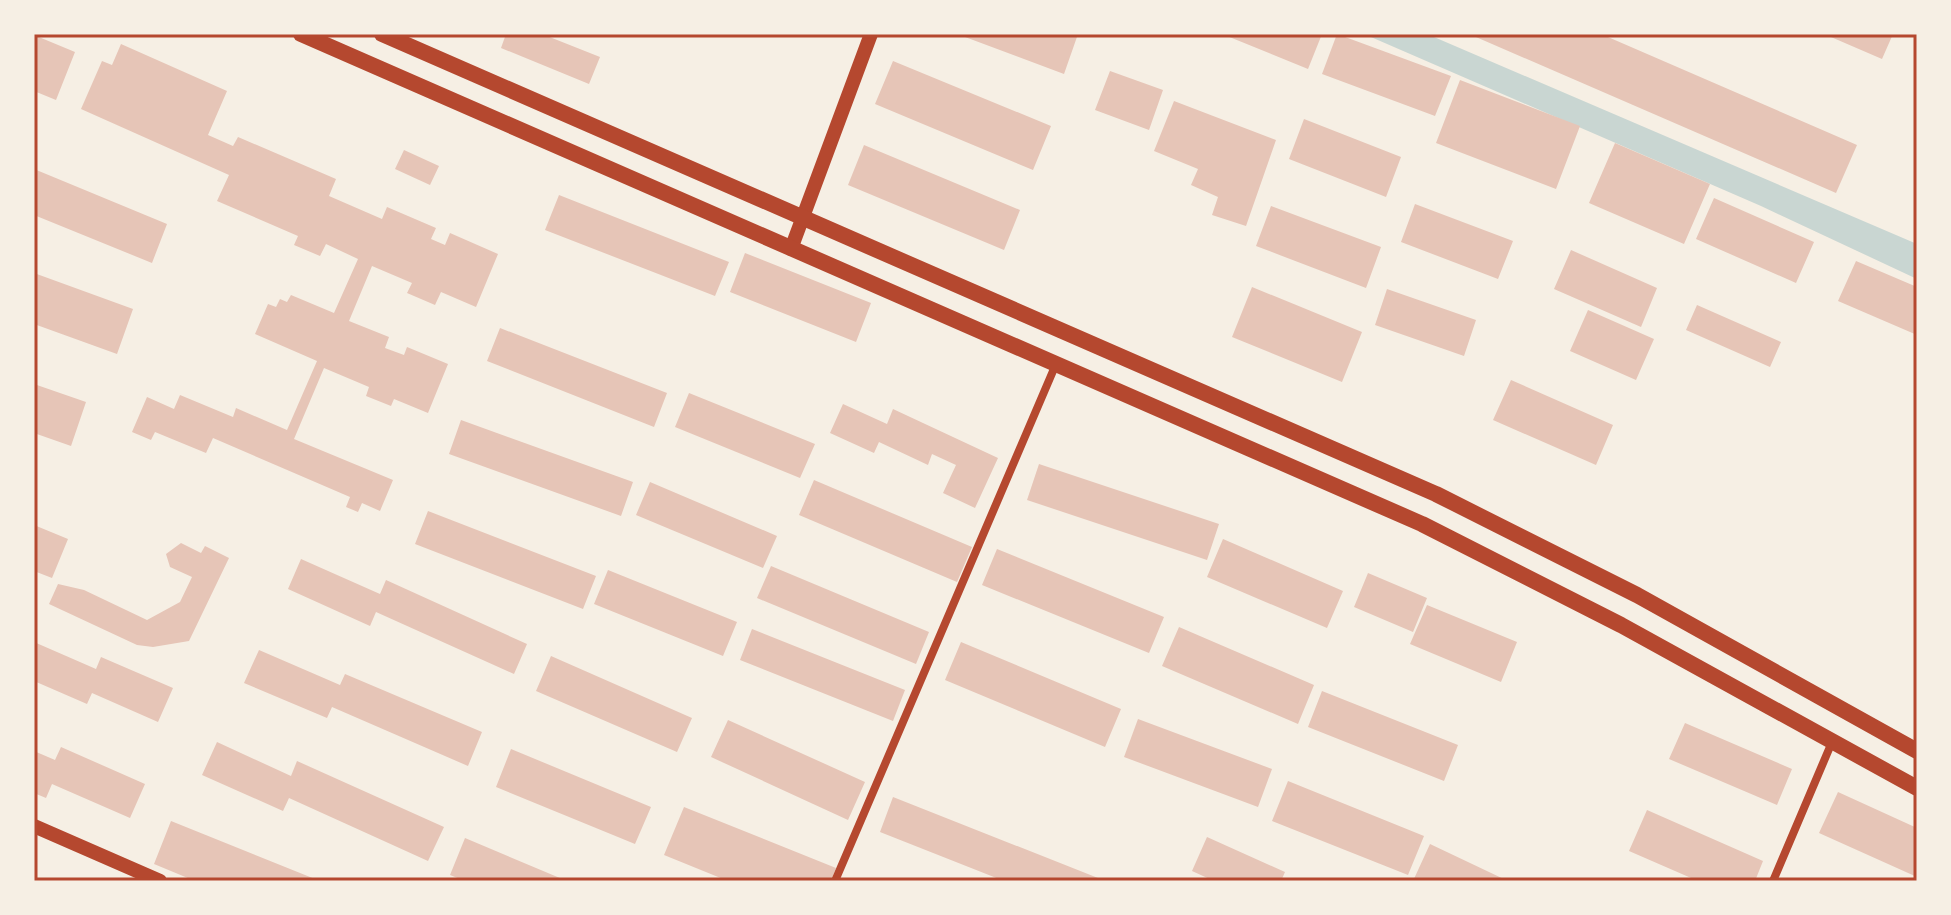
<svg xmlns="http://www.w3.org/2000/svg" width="1951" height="915" font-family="Roboto,sans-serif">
  <rect width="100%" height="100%" fill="#f6efe4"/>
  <path fill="#c9d6d2" d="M1364,34H1427L1917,244V279L1761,206Z"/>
  <path fill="#e6c5b7" d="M506,34H542L600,57L589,84L501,48Z
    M957,34H1078L1064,74Z
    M1222,34H1322L1308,69Z
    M1337,34L1451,76L1435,116L1322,74Z
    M1469,34H1601L1857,145L1836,193Z
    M1824,34H1893L1882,59Z
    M34,35L75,52L56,100L34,91Z
    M121,44L227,91L208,135L233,146L238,137L336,179L329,196L382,219L387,207L436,228L431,239L445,245L450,233L498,254L476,307L441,292L435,305L407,293L412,283L372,266L349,321L389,337L385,348L404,355L407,347L448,364L428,413L394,399L391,406L366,396L369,387L324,368L294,439L393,480L380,511L362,503L358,512L346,507L350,497L213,438L206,453L155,432L151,440L132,432L147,397L174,409L180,395L233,417L236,408L287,430L317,361L255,334L268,304L276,307L280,299L287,302L291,295L334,313L358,259L326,244L320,256L294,245L298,236L217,201L229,175L81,109L102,61L112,65Z
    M893,61L1051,126L1033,170L875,104Z
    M1110,71L1163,90L1149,130L1095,110Z
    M1460,80L1580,126L1556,189L1436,143Z
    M1174,101L1276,140L1246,226L1212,215L1218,197L1191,185L1198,169L1154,151Z
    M1304,119L1401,157L1386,197L1289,159Z
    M1615,143L1710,184L1684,244L1589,203Z
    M864,145L1020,210L1004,250L848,185Z
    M404,150L439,166L430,185L395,169Z
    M34,169L167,224L152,263L34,215Z
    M559,195L729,262L715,296L545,230Z
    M1714,198L1814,242L1796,283L1696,239Z
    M1415,204L1513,241L1498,279L1401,242Z
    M1271,206L1381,247L1366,288L1256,246Z
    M1571,250L1657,288L1641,327L1554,289Z
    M745,253L871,303L856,342L730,292Z
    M1856,261L1917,287V335L1838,301Z
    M34,273L133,309L117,354L34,324Z
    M1252,287L1362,332L1342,382L1232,337Z
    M1387,289L1476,320L1464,356L1375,325Z
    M1697,305L1781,342L1770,367L1686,330Z
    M1588,310L1654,339L1636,380L1570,351Z
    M500,328L667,393L654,427L487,361Z
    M1511,380L1613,425L1596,465L1493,420Z
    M34,384L86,402L71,446L34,433Z
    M689,393L815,444L800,478L675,427Z
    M843,404L887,424L893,409L998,458L975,508L943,493L956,465L932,454L928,465L879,442L874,453L830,433Z
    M461,420L633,482L621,516L449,454Z
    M1039,464L1219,524L1207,560L1027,500Z
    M814,480L972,547L957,582L799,515Z
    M650,482L777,536L763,568L636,515Z
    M428,511L596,576L583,609L415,544Z
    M34,525L68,539L52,578L34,571Z
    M1223,539L1343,591L1327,628L1207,577Z
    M181,543L201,553L205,546L229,558L189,641L153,647L137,645L49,604L58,584L84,590L147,620L180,602L192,577L170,567L166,554Z
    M997,549L1164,617L1149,653L982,585Z
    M301,559L380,594L386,580L527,644L514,674L376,612L370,626L288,589Z
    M771,566L929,632L916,664L757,598Z
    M608,570L737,622L723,656L594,604Z
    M1368,573L1427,598L1413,632L1354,607Z
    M1427,605L1517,642L1501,682L1410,644Z
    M1179,627L1314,685L1298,724L1162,666Z
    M752,629L905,690L893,721L740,660Z
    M34,642L96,669L101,657L173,688L158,722L92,693L87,704L34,681Z
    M961,642L1121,709L1105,747L945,680Z
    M259,650L340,685L345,674L482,732L468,766L332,707L327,718L244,683Z
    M551,656L692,718L677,752L536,691Z
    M1322,691L1458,745L1444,781L1308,727Z
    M1138,719L1272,769L1258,807L1124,757Z
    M728,720L865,782L848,820L711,757Z
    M1685,723L1792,769L1777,805L1669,759Z
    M217,742L291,776L297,761L444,827L428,861L289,798L283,811L202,775Z
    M61,747L145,784L130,818L52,784L46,798L34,793V751L55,760Z
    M511,749L651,807L635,844L496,787Z
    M1288,781L1424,836L1408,875L1272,821Z
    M1838,792L1917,828V877L1819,833Z
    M893,797L1098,878L1096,881H1004L880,832Z
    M684,807L836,868L831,881H728L664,855Z
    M1647,810L1763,861L1755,881H1698L1629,851Z
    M171,821L320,881H195L154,864Z
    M1207,837L1285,872L1281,881H1214L1192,871Z
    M465,838L567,881H465L450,875Z
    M1430,844L1508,881H1413Z"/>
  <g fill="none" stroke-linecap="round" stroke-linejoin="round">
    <path stroke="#b5482f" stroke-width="8" d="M835,881L1056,364
      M1773,881L1832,742"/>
    <path stroke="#b5482f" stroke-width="14" d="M791,249L871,34
      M34,826L160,881"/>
    <path stroke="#b5482f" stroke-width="16" d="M301,34L1422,524L1621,625L1917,788
      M382,34L1436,494L1637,595L1917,751"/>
  </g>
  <rect width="1951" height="915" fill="none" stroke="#f6efe4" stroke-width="72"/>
  <rect x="36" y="36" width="1879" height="843" fill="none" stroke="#b5482f" stroke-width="3"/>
</svg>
